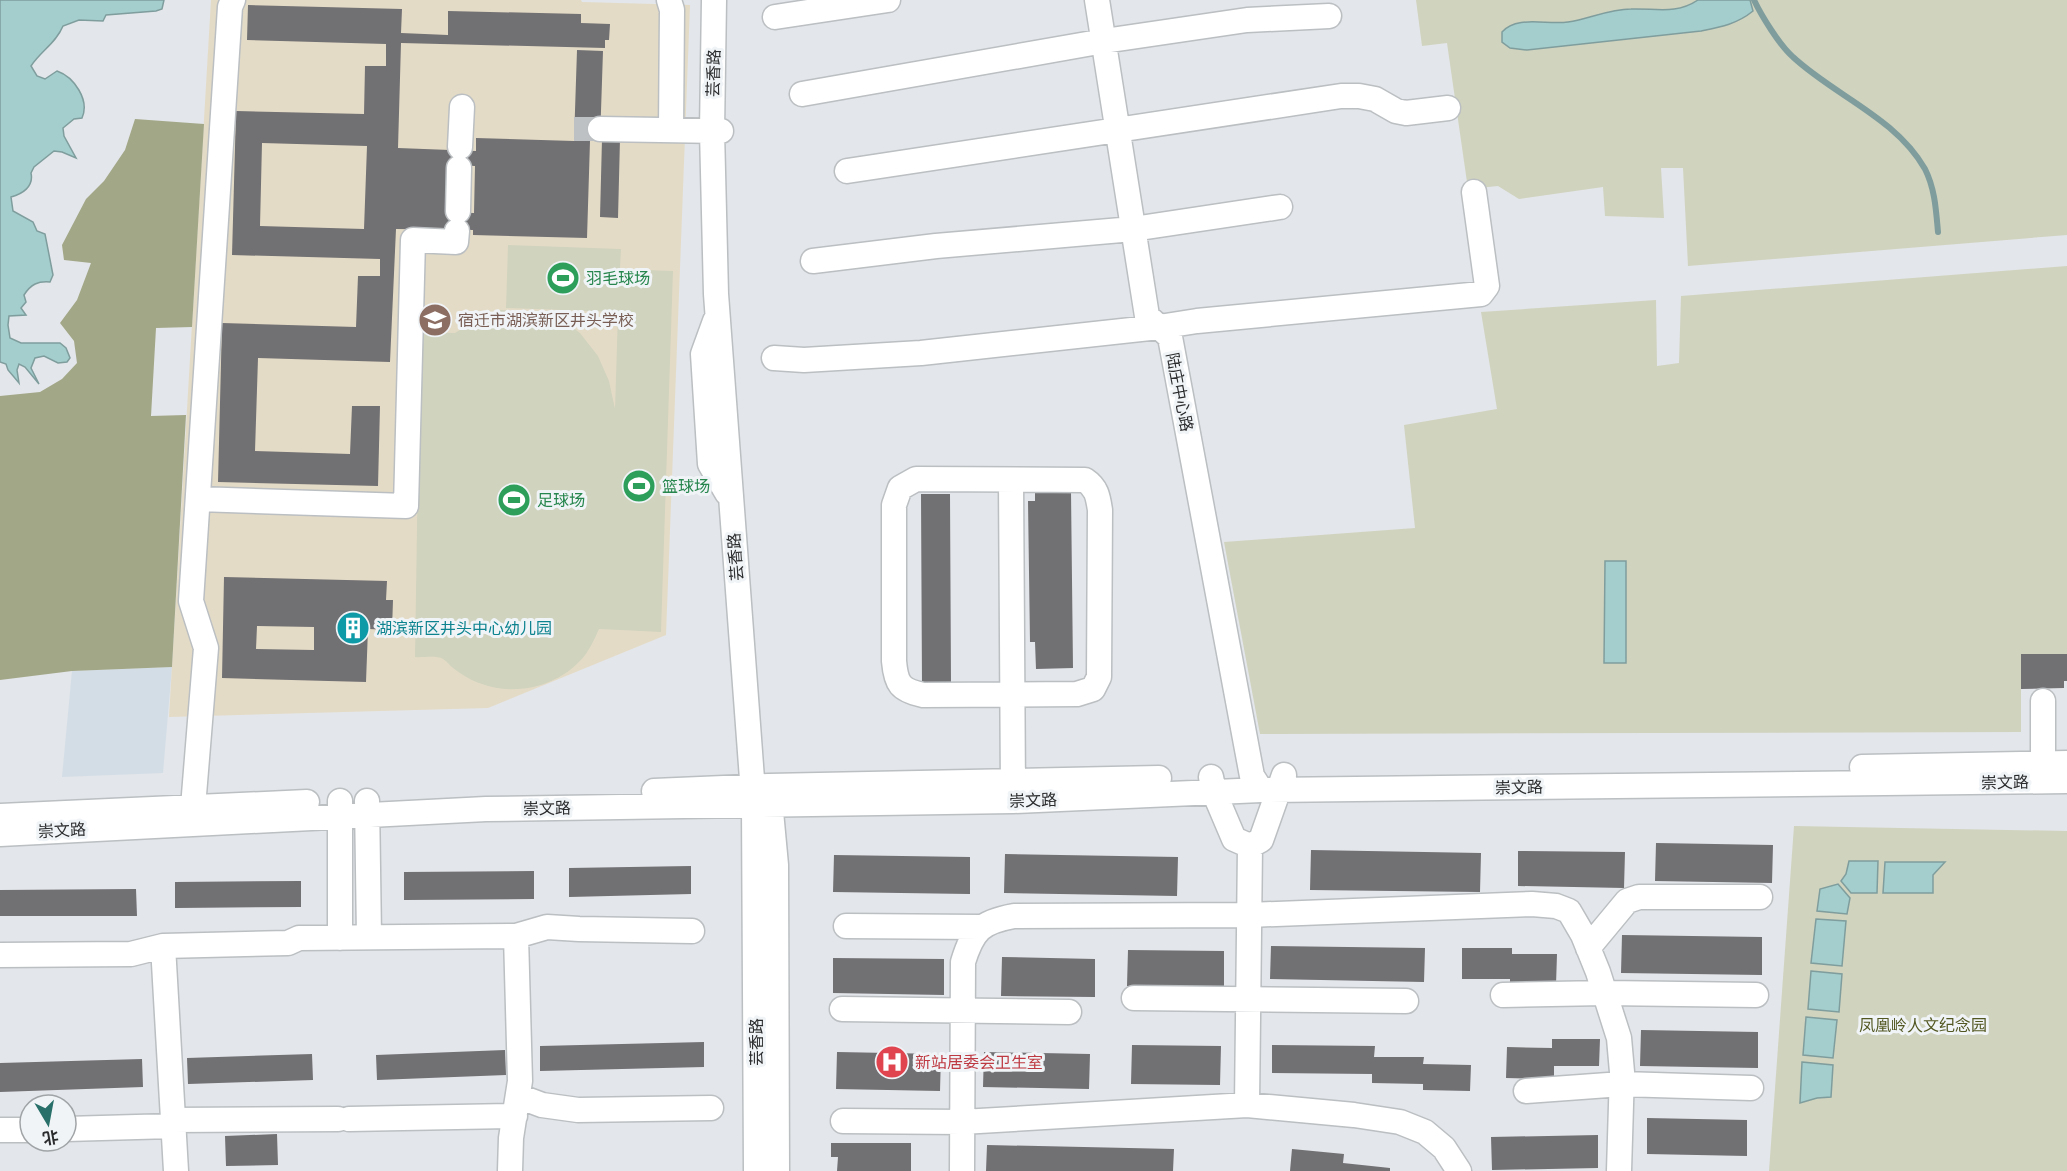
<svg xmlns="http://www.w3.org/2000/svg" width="2067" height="1171" font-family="'Archivo Narrow','Noto Sans SC',sans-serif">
  <rect width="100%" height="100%" fill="#e3e6ea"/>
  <path fill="#d3dde6" d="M172,667L163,773L62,777L72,671Z"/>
  <path fill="#e4dbc6" d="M211,0H581L582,2L690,5L666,635L488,708L169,717Z"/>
  <path fill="#d0d3be" d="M1416,0H2067V235L1688,266L1683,168H1661L1664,218L1605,216L1603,187L1519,199L1498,186L1468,189L1447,43L1422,46Z
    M508,245L621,249L620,269L673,271L661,632L599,629C594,640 589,652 580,661C555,687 515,696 482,684C472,681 462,675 453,668C450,666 447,661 443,659C436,655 423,658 415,657L420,332L455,333L479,318L501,310L537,312L552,316L568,324L580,333L598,356L609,381L615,409L618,312L506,308Z
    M2067,266V654H2021V732L1260,734L1224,542L1415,528L1404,425L1497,409L1481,312L1656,300L1657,366L1679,363L1681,296Z
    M1794,826L2067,831V1171H1769Z"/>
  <path fill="#a2a787" d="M135,119L204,124L192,327L156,328L151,416L186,415L172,667L72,671L0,680V396L40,392L62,379L77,363L74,341L60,323L77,300L91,263L64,260L62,245L86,199L104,181L125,150Z"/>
  <path fill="#a3cecd" stroke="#7f9d9d" stroke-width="1.5" d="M0,0H164L162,9L156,11L106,15L103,21L79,20L63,26C56,43 41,51 31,66L37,76L45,79L57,71C74,77 90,100 82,118L74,119L63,128L64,136L76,158L62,152L54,151L34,167L31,173C34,187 22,194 11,197L13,211L33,222L37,231L45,234L53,275L50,282C38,281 31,284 24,295L26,302L21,308L26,315L9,316L8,325L10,338L21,343H60L66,348L70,358L67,362L58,363L44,356L35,358L31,368L39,384L25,367L19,364L17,370L19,383L8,370L6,364L0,362Z
    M1698,0H1750L1753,11C1737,24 1721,27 1701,31L1527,50L1510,48L1502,42V32C1517,15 1546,25 1568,22C1589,19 1609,9 1631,9C1655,8 1676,15 1698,0Z
    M1605,561H1626V663H1604Z
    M1849,861H1878L1877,893H1851L1841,881L1846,874Z
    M1885,862H1945L1933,875V893H1883Z
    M1838,884L1850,898L1847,914L1817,911L1820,889Z
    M1816,919L1846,921L1842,966L1811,963Z
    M1811,971L1842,974L1839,1012L1808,1009Z
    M1806,1017L1837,1020L1833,1058L1803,1055Z
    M1802,1062L1833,1065L1831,1097L1817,1098L1800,1103Z"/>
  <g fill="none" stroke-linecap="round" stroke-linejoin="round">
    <path stroke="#7f9d9d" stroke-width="6" d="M1754,0C1761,15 1780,46 1793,57C1835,96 1895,117 1925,169C1935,189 1936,210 1938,232"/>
  </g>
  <path fill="#717073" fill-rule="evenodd" d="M248,5L402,9L401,33L448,35V11L581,14V23L610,24L609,40H605V48L401,43L398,148L476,151V138L574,141L577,50L603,51L600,141H590L587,238L473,235V230L396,229L390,362L258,358L255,451L350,454L352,406H380L378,486L218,482L222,323L356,327L358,276H380V259L232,255L236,111L364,114L365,66H386V44L247,40ZM262,143L367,146L364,229L260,226ZM450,165L475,166L474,213L448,212Z
    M602,139H620L618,218L600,217Z
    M1071,492L1073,668L1036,669L1035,642H1030L1028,501H1035V493Z
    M921,494H950L951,685H922Z
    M224,577L387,581L386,600H393L392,630L368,629L366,682L222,678ZM257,626L314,627V650L256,649Z
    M2021,654H2067V681H2064V688L2021,689Z
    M1656,843L1773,845L1772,883L1655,881Z
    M1311,850L1481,853L1480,892L1310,890Z
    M1518,851L1625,852L1624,888L1518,886Z
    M1005,854L1178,857L1177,896L1004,893Z
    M834,855L970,857V894L833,892Z
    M691,866V894L569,897V868Z
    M534,871V899L404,900V872Z
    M301,881V907L175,908V882Z
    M136,889L137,916H0V890Z
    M1622,935L1762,937V975L1621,973Z
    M1271,946L1425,948L1424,982L1270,979Z
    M1462,948H1512V954H1557L1556,985H1510V979H1462Z
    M1128,950L1224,951V988L1127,986Z
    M1002,957L1095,959V997L1001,996Z
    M833,958L944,959V995L833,993Z
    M1641,1030L1758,1032V1068L1640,1066Z
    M1552,1039H1600L1599,1066H1554V1079L1506,1078L1507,1047L1552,1048Z
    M704,1042V1067L540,1071V1046Z
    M1132,1045L1221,1046L1220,1085L1131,1084Z
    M1272,1045L1375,1046L1374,1057H1424L1423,1064L1471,1065L1470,1091L1423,1090V1084L1372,1083V1074L1272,1073Z
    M505,1050L506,1075L377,1080L376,1055Z
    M837,1052L941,1054L940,1091L836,1089Z
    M984,1052L1090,1054L1089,1089L983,1087Z
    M312,1054L313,1080L188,1084L187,1058Z
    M142,1059L143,1087L0,1092V1063Z
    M1647,1118L1747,1120V1156L1647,1154Z
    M277,1134L278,1165L226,1166L225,1136Z
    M1598,1135V1168L1492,1170L1491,1137Z
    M831,1143H911V1171H837L838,1157H831Z
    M987,1145L1174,1149L1173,1171H986Z
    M1292,1149L1344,1154L1343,1163L1390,1168V1171H1290Z"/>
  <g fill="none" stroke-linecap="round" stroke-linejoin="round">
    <path stroke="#bec1c4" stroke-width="24" stroke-dasharray="24 12" stroke-linecap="butt" d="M574,129H600"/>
    <defs>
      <path id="minor" d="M669,0L672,10L671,130
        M714,0L712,131L716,294L754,806L756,1171
        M1097,0L1147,316L1170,337L1252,776L1261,790
        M775,17L888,0
        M802,94L1104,41L1247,20L1329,16
        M600,129L721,131
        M460,147L462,107
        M847,171L1341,96H1359L1375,99L1396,111L1406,113L1448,108
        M458,211L459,168
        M813,261L936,246L1133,229L1280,207
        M715,321L703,354L710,464L727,493
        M774,358L804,360L921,353L1159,327L1197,321L1481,294L1487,286L1474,192
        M916,479L1085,480C1097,488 1098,497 1100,510L1099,677L1093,689L1077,694L923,695C900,690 896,684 894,661V505L900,488Z
        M1011,480L1013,795
        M198,499L406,506L413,240L456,242L457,231
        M2043,701V763
        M1862,767L2067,763
        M1211,777L1214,792L1234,839L1250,846L1261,840L1284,775
        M769,790L776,865L777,1171
        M654,791L769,786L1159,778
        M340,801V938
        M367,801L369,937
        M193,807L206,648L191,601L230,7L233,0
        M0,816L307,802
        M0,834L486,809L1013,801L1261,790L2067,781
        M846,926L980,927
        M516,936L547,927L579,929L692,931
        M163,946L176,1171
        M1588,948L1627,901L1639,897H1760
        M0,955L131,954L163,946L288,943L299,938L516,936L520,1081L511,1138L510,1171
        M1503,995L1605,993L1756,995
        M1134,998L1406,1001
        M842,1009L1069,1012
        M1526,1091L1622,1084L1751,1088
        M518,1096L542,1105L578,1110L711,1108
        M1247,1105L1250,846
        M349,1119L515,1116
        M172,1120L338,1119
        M843,1121L962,1122L1247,1105L1354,1115L1400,1122L1425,1132L1444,1148L1459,1171
        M66,1129L172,1126
        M0,1130H30
        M962,1171L963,962C973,930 981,922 1014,916L1249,915L1532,904L1556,906L1569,911L1583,935L1598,972L1619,1038L1622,1072L1619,1171"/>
    </defs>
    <use href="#minor" stroke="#bbbfc2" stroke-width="27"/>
    <use href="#minor" stroke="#fff" stroke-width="24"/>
  </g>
  <defs>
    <symbol id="stadium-disc" viewBox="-11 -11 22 22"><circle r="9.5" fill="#2e9e5b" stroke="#f0f4f7"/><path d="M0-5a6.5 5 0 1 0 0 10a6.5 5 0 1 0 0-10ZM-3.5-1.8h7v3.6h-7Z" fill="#fff"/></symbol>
    <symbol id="school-disc" viewBox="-11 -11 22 22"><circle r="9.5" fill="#8d6e63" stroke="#f0f4f7"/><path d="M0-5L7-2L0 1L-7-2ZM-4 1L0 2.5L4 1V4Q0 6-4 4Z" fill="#fff"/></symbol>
    <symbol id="building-disc" viewBox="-11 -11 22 22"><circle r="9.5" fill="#0f9aa8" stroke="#f0f4f7"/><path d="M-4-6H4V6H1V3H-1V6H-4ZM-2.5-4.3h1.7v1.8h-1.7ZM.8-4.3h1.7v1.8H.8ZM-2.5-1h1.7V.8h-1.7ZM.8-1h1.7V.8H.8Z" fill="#fff"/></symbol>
    <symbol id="hospital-disc" viewBox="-11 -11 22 22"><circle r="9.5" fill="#e0444e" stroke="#f0f4f7"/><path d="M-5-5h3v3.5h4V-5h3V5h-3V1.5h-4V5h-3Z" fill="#fff"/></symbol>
  </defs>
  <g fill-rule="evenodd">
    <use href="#stadium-disc" x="544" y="259" width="38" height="38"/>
    <use href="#school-disc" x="416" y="301" width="38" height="38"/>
    <use href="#stadium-disc" x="620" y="467" width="38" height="38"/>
    <use href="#stadium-disc" x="495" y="481" width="38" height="38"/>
    <use href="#building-disc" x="334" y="609" width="38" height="38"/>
    <use href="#hospital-disc" x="873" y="1043" width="38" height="38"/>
  </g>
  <g text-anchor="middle" stroke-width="6" stroke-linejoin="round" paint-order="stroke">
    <g font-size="16" fill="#2b2c2d" stroke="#f0f4f7">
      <text transform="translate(713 73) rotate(-88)" y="6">芸香路</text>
      <text transform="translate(1180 392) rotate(79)" y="6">陆庄中心路</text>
      <text transform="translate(735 557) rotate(-94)" y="6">芸香路</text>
      <text transform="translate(2005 782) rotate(-1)" y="6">崇文路</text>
      <text transform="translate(1519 787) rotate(-1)" y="6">崇文路</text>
      <text transform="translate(1033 800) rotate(-2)" y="6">崇文路</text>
      <text transform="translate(547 808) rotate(-1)" y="6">崇文路</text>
      <text transform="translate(62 830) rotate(-3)" y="6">崇文路</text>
      <text transform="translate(756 1042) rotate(-90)" y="6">芸香路</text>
    </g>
    <g font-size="16" fill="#27864d" stroke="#f0f4f7" text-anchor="start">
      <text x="586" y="284">羽毛球场</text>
      <text x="662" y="492">篮球场</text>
      <text x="537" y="506">足球场</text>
    </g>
    <g font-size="16" fill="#785e54" stroke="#f0f4f7" text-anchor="start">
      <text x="458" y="326">宿迁市湖滨新区井头学校</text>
    </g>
    <g font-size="16" fill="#0d838f" stroke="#f0f4f7" text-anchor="start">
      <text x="376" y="634">湖滨新区井头中心幼儿园</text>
    </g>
    <g font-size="16" fill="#525721" stroke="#f0f4f7">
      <text x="1923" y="1031">凤凰岭人文纪念园</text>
    </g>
    <g font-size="16" fill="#be3a42" stroke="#f0f4f7" text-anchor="start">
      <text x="915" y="1068">新站居委会卫生室</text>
    </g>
  </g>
  <g transform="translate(48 1123) rotate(170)"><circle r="28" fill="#f0f4f7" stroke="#a1a4a6" stroke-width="1.5"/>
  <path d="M0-4.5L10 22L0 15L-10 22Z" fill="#287069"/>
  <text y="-9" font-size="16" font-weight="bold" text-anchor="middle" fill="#2b2c2d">北</text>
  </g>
</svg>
